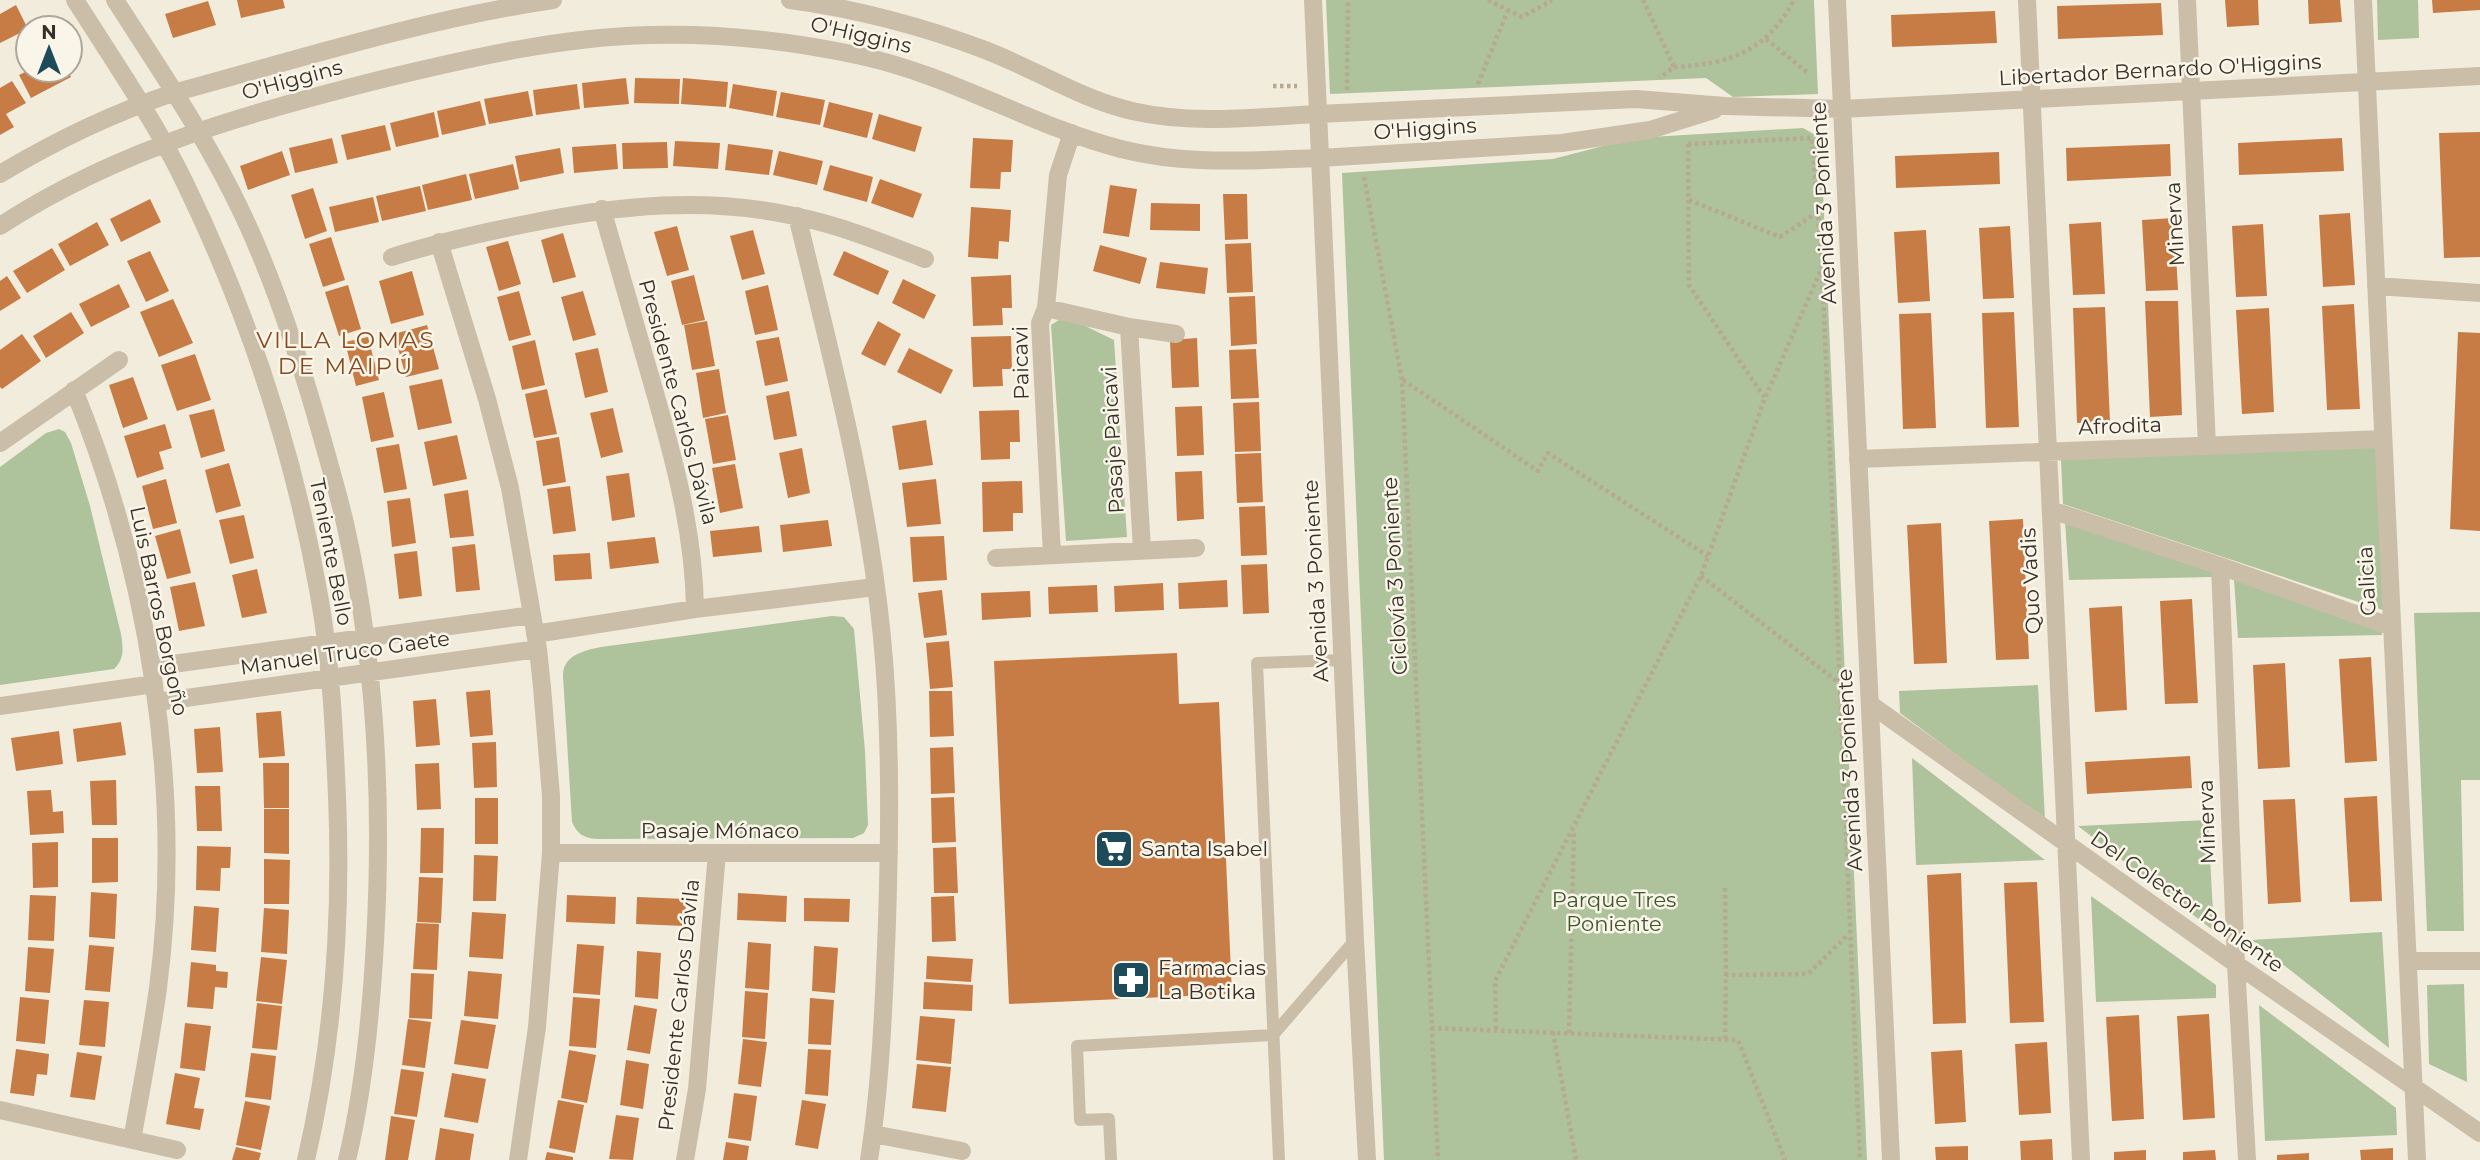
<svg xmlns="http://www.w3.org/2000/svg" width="2480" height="1160" font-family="Montserrat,sans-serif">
  <rect width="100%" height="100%" fill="#f2ecdc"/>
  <path fill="#aec29c" d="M1326,0H1814L1818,94L1733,97L1706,78L1330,94Z
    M2377,0H2418L2419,38L2378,40Z
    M1803,128L1819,137L1821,148L1867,1160H1384L1342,173L1553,159L1634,138Z
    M1065,316L1114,340L1127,537L1066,541L1051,325Z
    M59,429L65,432L71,443L90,506L121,634C123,647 125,659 114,669L0,685V467L46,433Z
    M2381,445L2389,612L2063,504L2061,459Z
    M2065,521L2212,571L2213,577L2069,580Z
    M2234,579L2381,628L2382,635L2238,638Z
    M2480,612V780H2461L2464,931H2427L2414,613Z
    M832,616L844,617L854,629L865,751L868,825L864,833L853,838L598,839C584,838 578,835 572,822L563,676C563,655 583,651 601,647Z
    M2038,685L2045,820L1900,713L1899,691Z
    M1912,758L2045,860L1916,865Z
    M2208,820L2214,931L2078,826Z
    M2091,896L2216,985V998L2096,1002Z
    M2382,932L2389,1048L2252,940Z
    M2464,984L2467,1082L2429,1064L2427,985Z
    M2259,1005L2396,1108L2397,1135L2265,1141Z"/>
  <path fill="#c77c45" d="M237,0H283L285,8L241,18Z
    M2225,0H2258L2259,25L2227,27Z
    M2308,0H2340L2342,22L2309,24Z
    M2432,0H2480V10L2433,13Z
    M208,1L216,25L173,38L165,14Z
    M2161,3L2163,35L2058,39L2057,6Z
    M16,5L28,29L0,43V14Z
    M1995,11L1997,43L1892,47L1891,15Z
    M29,70H67L71,77L31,98L19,75Z
    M626,78L629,104L584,108L582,83Z
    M635,78L680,79L679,104L634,103Z
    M683,78L728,82L726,107L681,104Z
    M12,81L26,103L6,114L14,127L0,135V88Z
    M577,84L580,109L536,115L533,90Z
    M733,84L777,91L773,116L729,108Z
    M528,91L533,116L489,124L484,99Z
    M781,92L825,100L820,125L776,117Z
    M480,101L486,125L442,135L437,111Z
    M829,102L873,113L867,138L823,127Z
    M434,112L439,137L396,147L390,123Z
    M879,114L922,127L915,152L872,139Z
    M385,125L391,150L347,160L341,135Z
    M2480,132V257L2444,258L2439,133Z
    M332,138L338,163L295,173L289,148Z
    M973,138L1013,140L1011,172H1001L1000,189L970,188Z
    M2342,138L2344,171L2239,175L2238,143Z
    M675,141L720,143L718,169L673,166Z
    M667,142L668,168L623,169L622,143Z
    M616,144L618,169L574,173L572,147Z
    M728,144L773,150L769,175L725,170Z
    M2170,144L2171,176L2067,181L2066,148Z
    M560,148L564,173L520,182L515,156Z
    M282,151L290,175L248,190L240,166Z
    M779,151L823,161L817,185L773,175Z
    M1999,152L2000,184L1896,188L1895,156Z
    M513,164L519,189L475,199L469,174Z
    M830,165L873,177L867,202L823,190Z
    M466,174L472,200L428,210L422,185Z
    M880,179L922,194L913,218L871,203Z
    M1110,185L1137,189L1129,237L1103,233Z
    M420,186L426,211L382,221L376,196Z
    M313,188L327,231L305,239L291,195Z
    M1223,194H1247L1248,239L1225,240Z
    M373,197L379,222L335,232L329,207Z
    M150,199L161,222L121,242L110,219Z
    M1151,203L1200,204V231L1150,230Z
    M971,207L1011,210L1009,242L999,241L998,259L968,257Z
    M2350,213L2355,285L2323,287L2319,215Z
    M2174,218L2178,290L2146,291L2142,220Z
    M97,222L109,245L70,266L58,244Z
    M2101,222L2105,294L2073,295L2069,224Z
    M2263,224L2267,296L2236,297L2232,226Z
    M677,226L689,270L667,276L654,232Z
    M2010,226L2014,298L1983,299L1979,228Z
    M753,230L765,274L742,280L730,236Z
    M1926,230L1930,301L1898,303L1894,232Z
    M563,233L576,277L553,283L541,240Z
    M331,237L345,280L323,287L309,244Z
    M508,241L521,284L499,291L486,247Z
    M1251,243L1253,292L1227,293L1225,244Z
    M1100,245L1147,258L1140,284L1093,271Z
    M52,248L65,270L27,293L13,271Z
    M150,251L169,291L146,302L127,261Z
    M844,251L889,271L878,295L833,275Z
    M1160,262L1208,268L1205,294L1156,288Z
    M412,271L424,315L391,324L379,281Z
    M694,275L705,320L682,325L671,281Z
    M1011,275L1012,308H1002L1003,325L973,326L971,277Z
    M7,276L21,298L0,311V281Z
    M903,279L936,295L924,319L892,303Z
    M119,284L130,307L91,327L79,304Z
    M348,285L361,329L339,336L325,292Z
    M768,285L778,330L755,335L745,291Z
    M519,291L531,335L509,341L497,297Z
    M583,291L596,335L573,341L561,297Z
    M1255,296L1257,344L1231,346L1229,297Z
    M173,299L193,343L159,357L140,312Z
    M2145,301H2178L2182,415L2150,417Z
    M2354,304L2360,409L2327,410L2322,306Z
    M2105,307L2110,422L2077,423L2073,308Z
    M2269,308L2274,412L2242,414L2236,310Z
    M71,312L84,333L46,358L33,336Z
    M2014,312L2019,427L1986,428L1982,313Z
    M1931,313L1936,428L1903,429L1899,314Z
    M707,321L715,366L692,370L684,325Z
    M878,321L901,334L885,366L861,354Z
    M427,325L439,369L406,377L394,334Z
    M2458,332L2480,333V531L2450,529Z
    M22,334L41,361L2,389L0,387V350Z
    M1011,336L1012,369H1002L1003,386L973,387L971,337Z
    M368,337L379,380L356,386L345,342Z
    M779,337L788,381L765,386L756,341Z
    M1197,338L1199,387L1172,388L1170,340Z
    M535,340L545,385L522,390L512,346Z
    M598,348L608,392L585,398L575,353Z
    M909,348L953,370L941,394L897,372Z
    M1256,349L1259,398L1231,399L1229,350Z
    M195,354L211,400L177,411L161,365Z
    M719,369L726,413L703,418L696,373Z
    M133,377L148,419L123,428L109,385Z
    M442,379L452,423L418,430L409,386Z
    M547,389L557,434L534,438L525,394Z
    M789,391L797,436L774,440L766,396Z
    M384,392L394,437L371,442L362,397Z
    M1259,402L1261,451L1235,452L1233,403Z
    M1202,406L1204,455L1177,456L1175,407Z
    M613,408L623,452L601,458L590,413Z
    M214,409L225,451L201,458L189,415Z
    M1019,410L1020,442H1010V459L981,460L979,411Z
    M728,415L736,460L713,464L705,419Z
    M926,420L933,465L899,470L892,426Z
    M165,424L172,448L159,452L164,469L137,478L124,436Z
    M457,435L467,479L433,486L424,442Z
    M559,437L566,482L543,486L536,441Z
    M399,444L407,489L384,493L376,448Z
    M802,448L810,493L788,498L779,453Z
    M1261,453L1263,502L1237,503L1235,454Z
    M229,463L241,506L216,513L205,470Z
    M735,464L743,508L720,513L712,468Z
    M1202,471L1204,519L1177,521L1175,472Z
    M629,473L635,517L612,521L606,476Z
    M166,479L177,523L153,529L142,486Z
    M936,479L941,524L907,527L902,483Z
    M1022,481L1023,513H1013V531L983,532L982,482Z
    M570,486L576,531L553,534L547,489Z
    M468,490L474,536L450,538L444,494Z
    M410,498L416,543L392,547L387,501Z
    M1265,506L1267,555L1241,556L1239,507Z
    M244,515L254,558L230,564L219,520Z
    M2023,519L2029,659L1996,660L1989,521Z
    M828,520L832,546L783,552L780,525Z
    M1941,523L1947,663L1914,664L1907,525Z
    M759,526L762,552L713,557L710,531Z
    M180,529L191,573L167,579L155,536Z
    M944,536L947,580L913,582L910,537Z
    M655,537L659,563L610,569L607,542Z
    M475,544L480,590L456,592L452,547Z
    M417,551L422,596L399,599L394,554Z
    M590,553L592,579L555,581L553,555Z
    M1267,564L1269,613L1243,614L1241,565Z
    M257,569L267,613L242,618L232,575Z
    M1227,580L1228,607L1179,609L1178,583Z
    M195,582L205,626L179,631L170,587Z
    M1163,583L1164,610L1115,612L1114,586Z
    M1097,585L1098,612L1049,614L1048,587Z
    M942,590L947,635L924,638L918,593Z
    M1030,591L1031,617L982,620L981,593Z
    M2192,599L2198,703L2165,704L2160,601Z
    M2122,606L2127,710L2095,712L2089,608Z
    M949,641L953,687L930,689L926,643Z
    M1177,653L1179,704L1219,702L1232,994L1009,1004L994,661Z
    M2371,657L2377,761L2345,763L2339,659Z
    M2285,663L2290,767L2258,769L2253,665Z
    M490,690L493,735L470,737L466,692Z
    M929,691H952L954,736L930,737Z
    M436,699L440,745L416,747L413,701Z
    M281,711L285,756L259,758L256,713Z
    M121,722L126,755L77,762L73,729Z
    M220,727L223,772L197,773L194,729Z
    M59,731L63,764L16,771L11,738Z
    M496,742L497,787L474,788L472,743Z
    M953,747L955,793L931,794L930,748Z
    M2190,756L2192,788L2087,794L2085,762Z
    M263,763H289V808H264Z
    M439,763L441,809L417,810L415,764Z
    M116,780L117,825H92L90,781Z
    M195,786H220L222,831H197Z
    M51,790L53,812L63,811L64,833L30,835L27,791Z
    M2377,796L2382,901L2350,902L2344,798Z
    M954,797L956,842L932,843L931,798Z
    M475,798H498V844H475Z
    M2295,799L2301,902L2268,904L2263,800Z
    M264,809H289V854L264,853Z
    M421,828H444L443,873H420Z
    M92,838H118V882L92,883Z
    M58,842V887L33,888L32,843Z
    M197,846L231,847L230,868H221L220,891L196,890Z
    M956,847L958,893H934L933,848Z
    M474,855L498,856L496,901H473Z
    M264,859L290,860L289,904H264Z
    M1961,873L1966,1023L1933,1024L1927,875Z
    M419,877L443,878L441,923L417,922Z
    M2037,882L2044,1022L2010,1023L2004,883Z
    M91,892L117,894L115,939L89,937Z
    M738,893L787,896L786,922L737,920Z
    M30,895L56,896L54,941L28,940Z
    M567,895L616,897L615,924L566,922Z
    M954,896L956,941L932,942L931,897Z
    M637,897L686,899L685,926L636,924Z
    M804,898L850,899L849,922L804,921Z
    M194,906L219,908L216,952L191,950Z
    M264,908L289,910L287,954L261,952Z
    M472,912L506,914L503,959L469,957Z
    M416,923L439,924L437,970L413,969Z
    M748,942L771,944L769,990L745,988Z
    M577,944L604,946L600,995L573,993Z
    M89,945L114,947L110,992L85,990Z
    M814,946L838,948L835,993L812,991Z
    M28,947L54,949L50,993L25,991Z
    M637,951L661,953L658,999L635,997Z
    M927,956L973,959L971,982L926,979Z
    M261,957L287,960L282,1004L256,1001Z
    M191,962L216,965V971L228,972L227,988L215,987L213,1009L187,1007Z
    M468,971L502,974L498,1019L464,1016Z
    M411,973L434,974L432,1019L409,1018Z
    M924,982L973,985L972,1011L923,1009Z
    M745,991L768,993L765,1039L742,1037Z
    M20,997L49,1000L45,1044L16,1041Z
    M573,997L600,999L596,1048L569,1046Z
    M810,998L834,1000L831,1045L808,1044Z
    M84,1000L109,1002L105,1047L79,1045Z
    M257,1003L282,1006L277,1050L252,1048Z
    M634,1005L657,1009L650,1054L627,1050Z
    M2209,1014L2215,1118L2183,1120L2177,1016Z
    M2139,1015L2144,1119L2112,1121L2106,1017Z
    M920,1016L955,1019L951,1064L916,1060Z
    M408,1019L431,1022L425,1068L402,1065Z
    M461,1020L496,1025L488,1069L454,1064Z
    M185,1023L211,1026L205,1071L180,1068Z
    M743,1039L767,1042L761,1087L738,1084Z
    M2047,1042L2051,1113L2019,1115L2015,1044Z
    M16,1049L49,1054L47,1075L37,1074L34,1096L10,1093Z
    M808,1049L831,1050L828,1096L805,1094Z
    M569,1050L596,1055L587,1103L561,1098Z
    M1962,1050L1966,1122L1935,1124L1931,1052Z
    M77,1052L102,1056L95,1100L70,1097Z
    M251,1053L276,1056L271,1100L245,1097Z
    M626,1060L649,1064L643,1109L620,1105Z
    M917,1064L951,1067L946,1112L912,1108Z
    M401,1069L424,1072L417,1117L394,1114Z
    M175,1073L200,1078L194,1108L204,1109L200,1130L166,1124Z
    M452,1073L486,1079L478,1123L444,1117Z
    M734,1093L757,1096L751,1141L728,1138Z
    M558,1100L584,1105L575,1153L549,1148Z
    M802,1100L826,1104L818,1149L795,1145Z
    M245,1101L270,1106L261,1150L236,1145Z
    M616,1115L639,1118L633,1160L609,1159Z
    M391,1116L415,1120L408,1160H385Z
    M440,1128L474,1134L470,1160H435Z
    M2052,1139L2053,1160H2021L2020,1141Z
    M726,1142L749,1146L747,1160H723Z
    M1968,1146V1160H1936L1935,1147Z
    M236,1147L261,1153L259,1160H232Z
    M2393,1148V1160H2361L2360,1150Z
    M2146,1150V1160H2114V1152Z
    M2215,1150L2216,1160H2183V1152Z
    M547,1152L573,1157V1160H545Z
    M2309,1153V1160H2277V1155Z"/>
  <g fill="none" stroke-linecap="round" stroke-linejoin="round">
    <path stroke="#b7a892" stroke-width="4.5" stroke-dasharray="3.5 3.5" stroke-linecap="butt" d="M1488,0L1522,17L1552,0
      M1643,0L1674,67L1660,78
      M1766,39L1808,73
      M1674,67C1730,64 1766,52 1794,0
      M1478,84L1508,10
      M1273,86H1297
      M1347,90L1348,0
      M1688,144L1812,138L1822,266L1860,1160
      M1688,144L1689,285L1764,397
      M1364,177L1402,380L1438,1160
      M1689,200L1780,237L1819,211
      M1403,380L1538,471L1548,453L1708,556
      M1701,576L1839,683
      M1725,888L1726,975
      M1431,1028L1738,1040L1785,1160
      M1496,1029L1495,981L1701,576L1765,398L1821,270
      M1553,1032L1576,1160
      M1569,1033L1574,830
      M1725,1039L1726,975L1808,974L1849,934"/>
    <path stroke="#cbbea8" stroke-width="12" d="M1111,1160L1109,1119L1080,1120L1077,1046L1273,1035L1355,940
      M1279,1160L1257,663L1342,660"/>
    <path stroke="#cbbea8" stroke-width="18" d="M75,0C113,60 154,119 185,183C248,313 294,453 319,595C331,661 334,728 337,796C342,918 334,1040 306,1160
      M115,0C160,70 208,140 243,215C276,285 300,360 321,434C329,463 338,493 345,523C376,660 383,802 375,942C371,1015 364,1089 347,1160
      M790,0C853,8 925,27 985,50C1035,69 1080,99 1132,111C1193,125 1257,117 1318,114
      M2027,0L2081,1160
      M2187,0L2207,446
      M2363,0L2417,1160
      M0,174C55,141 113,113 173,93C299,59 424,19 553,0
      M602,209C618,266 635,322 651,379C673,455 694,530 695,609
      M797,216C831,355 868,494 882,637C891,731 890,828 887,922C884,1001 881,1082 869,1160
      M0,226C119,148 254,111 391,77C475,57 562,37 649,35C720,33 792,41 861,56C953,76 1032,126 1121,149C1187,166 1253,160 1320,158
      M439,242L487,399L510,488L538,649L542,687L551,796V853L537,1027L518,1160
      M392,257C436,243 480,233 526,224C617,205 708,196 799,217C842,226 884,243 925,259
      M2376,286L2480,293
      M1046,308L1129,327L1176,334
      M1129,327L1142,550
      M74,390C149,574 184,790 158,988C151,1039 141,1090 132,1140
      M0,443L119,360
      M1858,459L2383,439
      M2051,510L2220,566L2392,627
      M1052,555L1040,323L1046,308L1058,175L1072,133
      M996,558L1196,548
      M2220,566L2236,964L2247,1160
      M535,634L695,609L875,587
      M151,667L532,615
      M157,702L538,649
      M1870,704L2236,964L2480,1133
      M0,706L154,684
      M551,853H889
      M2408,961H2480
      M0,1110L177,1150
      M873,1134L962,1151
      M685,1160L697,1089L717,853"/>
    <path stroke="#cbbea8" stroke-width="18" d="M1313,0L1355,940L1367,1160
      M1837,0L1891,1160
      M1318,114L1636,99L1725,106L1842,109L2480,76
      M1320,158L1562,143L1650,130L1714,110"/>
  </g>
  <defs>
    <symbol id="supermarket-square" viewBox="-11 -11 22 22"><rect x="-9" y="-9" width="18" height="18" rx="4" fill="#1d4b59" stroke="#faf5e9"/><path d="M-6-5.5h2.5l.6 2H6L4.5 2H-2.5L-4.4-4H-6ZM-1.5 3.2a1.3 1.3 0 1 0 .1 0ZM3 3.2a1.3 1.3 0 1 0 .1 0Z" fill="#fff"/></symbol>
    <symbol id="pharmacy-square" viewBox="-11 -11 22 22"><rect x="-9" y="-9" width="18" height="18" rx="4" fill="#1d4b59" stroke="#faf5e9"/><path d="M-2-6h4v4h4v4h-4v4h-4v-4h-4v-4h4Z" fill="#fff"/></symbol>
  </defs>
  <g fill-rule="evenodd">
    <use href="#supermarket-square" x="1092" y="827" width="44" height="44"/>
    <use href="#pharmacy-square" x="1109" y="958" width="44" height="44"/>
  </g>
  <g text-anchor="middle" stroke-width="5" stroke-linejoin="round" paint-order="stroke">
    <g font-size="21" fill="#373028" stroke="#faf5e9">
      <text transform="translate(861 35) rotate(13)" y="7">O'Higgins</text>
      <text transform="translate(2160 70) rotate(-3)" y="7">Libertador Bernardo O'Higgins</text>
      <text transform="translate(292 80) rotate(-15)" y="7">O'Higgins</text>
      <text transform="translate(1425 129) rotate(-4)" y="7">O'Higgins</text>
      <text transform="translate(1824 203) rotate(-93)" y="7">Avenida 3 Poniente</text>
      <text transform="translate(2175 224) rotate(-93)" y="7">Minerva</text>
      <text transform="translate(1021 363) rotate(-91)" y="7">Paicavi</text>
      <text transform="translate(678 402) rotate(75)" y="7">Presidente Carlos Dávila</text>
      <text transform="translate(2120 426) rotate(-2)" y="7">Afrodita</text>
      <text transform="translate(1113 440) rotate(-93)" y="7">Pasaje Paicavi</text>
      <text transform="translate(331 552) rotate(79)" y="7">Teniente Bello</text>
      <text transform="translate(1395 576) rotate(-93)" y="7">Ciclovía 3 Poniente</text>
      <text transform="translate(1316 581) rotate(-93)" y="7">Avenida 3 Poniente</text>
      <text transform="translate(2031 581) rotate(-93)" y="7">Quo Vadis</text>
      <text transform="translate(2367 581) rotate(-93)" y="7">Galicia</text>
      <text transform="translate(159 611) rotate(78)" y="7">Luis Barros Borgoño</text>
      <text transform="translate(345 653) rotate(-8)" y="7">Manuel Truco Gaete</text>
      <text transform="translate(1850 770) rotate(-93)" y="7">Avenida 3 Poniente</text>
      <text transform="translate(2207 822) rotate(-92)" y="7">Minerva</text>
      <text x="720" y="838">Pasaje Mónaco</text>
      <text transform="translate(2187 902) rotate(35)" y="7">Del Colector Poniente</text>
      <text transform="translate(679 1005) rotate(-84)" y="7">Presidente Carlos Dávila</text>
    </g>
    <g font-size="21" fill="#373028" stroke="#faf5e9" text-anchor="start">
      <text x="1141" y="856">Santa Isabel</text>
      <text x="1158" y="975">Farmacias<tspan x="1158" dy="24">La Botika</tspan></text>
    </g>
    <g font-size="21" fill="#3f562c" stroke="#faf5e9">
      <text x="1614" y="907">Parque Tres<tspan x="1614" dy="24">Poniente</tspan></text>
    </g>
    <g font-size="23" letter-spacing="2" fill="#874b20" stroke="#faf5e9">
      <text x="346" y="348">VILLA LOMAS<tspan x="346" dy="26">DE MAIPÚ</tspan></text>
    </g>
  </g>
  <g transform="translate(49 49)"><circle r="33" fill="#faf5e9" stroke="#aca69c" stroke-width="2"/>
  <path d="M0-5L12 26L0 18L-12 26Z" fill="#1d4b59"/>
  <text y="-10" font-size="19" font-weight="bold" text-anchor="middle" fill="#373028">N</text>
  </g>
</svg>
